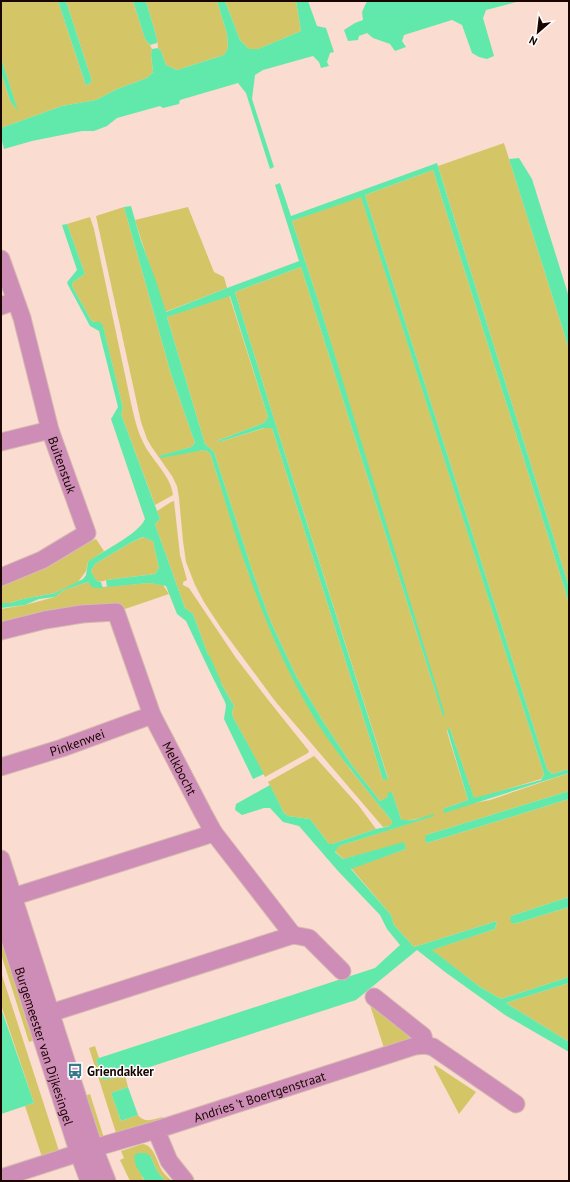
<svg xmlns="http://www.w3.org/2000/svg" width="570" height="1182" font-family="'PT Sans',sans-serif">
  <rect width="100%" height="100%" fill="#fadcd1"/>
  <path fill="#d4c667" d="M1,1H58L86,86L92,81L66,1H133L145,39L150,45L152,49L151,54L153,72L147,78L117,89L96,100L62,106L1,128V72L10,101L17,109L1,58Z
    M146,1H217L227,34L228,48L224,55L177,70L166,65L161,51L158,48L157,39Z
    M225,1H296L301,31L258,49H249L240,40Z
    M504,143L569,349V587L438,166Z
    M433,170L569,603V769L552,774L547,769L365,195Z
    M361,196L544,774L541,779L474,799L450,729L447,730L448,735L468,800L443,809L490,800L569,773V791L426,835L427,843L569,799V897L511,916L514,924L569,907V977L501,999L480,987L431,950L495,929L497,921L414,947L394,925L391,915L351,868L406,849L404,843L343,859L335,851L339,846L433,816L405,821L401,819L392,792L389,797L380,801L351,764L324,723L296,676L270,620L253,573L214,452L205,444L167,317L229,295L268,417L264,423L217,441L219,442L265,428H272L383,780L388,778L274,419L235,292L301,267L443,716L318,300L292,221Z
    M124,207L171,374L195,443L191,447L160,456L204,450L210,453L248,572L294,680L319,724L350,769L392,821V823L390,826L383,827L275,701L221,628L204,602L195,585L186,562L183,541L179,498L177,486L172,476L151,446L147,439L141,422L96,216Z
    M188,207L214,272L224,277L227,288L165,312C156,281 144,251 135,220Z
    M90,217L94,229L131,403C134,416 137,430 143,442C151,460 171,475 173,495L155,505L121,414L123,408L103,327L91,320L72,286L73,282L85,274L67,224Z
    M174,501L180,555L187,580L183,582V585L189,588L236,658L269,701L309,751L308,753L265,777L233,717L232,712L234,706L214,671L193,614L185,608L156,527L155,524L160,519L157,511L171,502Z
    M144,537L153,541L159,568L155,574L106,580C97,584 94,579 91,571L95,564L130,543Z
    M96,539L104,551L88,562L86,571L78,582L55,593L23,599L10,603H1V581L33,569Z
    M88,582L102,589V587L149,583L163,585L169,594L122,610L1,628V609L25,605L55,597L64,590Z
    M314,756L316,758L359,806L376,829L332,844H329L310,819L288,816L284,813L268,782Z
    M1,940L12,974L17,973L38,1039L29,1042L1,954Z
    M1,972L60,1154L43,1160L25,1106L34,1103L1,1005Z
    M569,983V1042L506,1003Z
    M370,1005L416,1038L385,1051Z
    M95,1046L99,1058L96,1059L103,1080L125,1075L128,1087L111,1093L121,1121L138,1115C145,1124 153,1119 163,1117L164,1121L147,1127L145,1124L116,1133L89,1048Z
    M435,1065L476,1092L459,1114L434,1067Z
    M90,1094L104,1138L98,1137L92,1130L97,1128L89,1104L84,1105L82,1097Z
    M142,1144C155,1145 156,1162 163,1172C165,1175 169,1178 172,1181H165L157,1171L151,1157L142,1177L145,1181H130L120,1160L124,1158L121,1151Z"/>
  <path fill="#61e9ac" d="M58,1H66L92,81L86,86Z
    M133,1H146L157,39V43L150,45L145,39Z
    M217,1H225L240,40L249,49H258L301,31L296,1H308L317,26L326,28L334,52L330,53L327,62L329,66L321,68L319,62L313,56L263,70L255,75L252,99L274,167L270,169L246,93L238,83L180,100L179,104L163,108L160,106L117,118L107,126L94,131H82L32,141L4,149L1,137V128L62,106L96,100L117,89L147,78L153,72L151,54L152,49L158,48L161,51L166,65L177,70L224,55L228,48L227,34Z
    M367,1H520L486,10L483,18L494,56L487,59L479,57L472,53L462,25L452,20L404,35L402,41L406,47L395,51L390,44L373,38L367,33L359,36L358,40L348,41L344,30L355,23L363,20L362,12Z
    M1,58L18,111L10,101L1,72Z
    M519,158L532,179L569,297V349L509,159Z
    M437,163L569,587V603L433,170L365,195L547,769L552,774L569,769V773L444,813L443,809L468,800L447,729H450L474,798L541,780L544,774L361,197L292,221L318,300L445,715L443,716L301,267L235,292L274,419L388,779L383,780L272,428H264L219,442L217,441L264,423L268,417L230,296L167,317L205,444L214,452L253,573L270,620L296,676L324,723L351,764L380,801L388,797L387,793L392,792L401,819C410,823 423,817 433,814L434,816L339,846L335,852L343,859L404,842L406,849L351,869L391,915L394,925L414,947L497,921L495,929L432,950L480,987L501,999L569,977V983L506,1003L569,1042V1052L505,1015L445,972L417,950L356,1000L125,1075L103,1080L96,1059L375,968L400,945L387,929L380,915L338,871L299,826L283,822L270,808H264L242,815L235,810L236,804L270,785L284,813L288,816L310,819L329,844H332L376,829L390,826L392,823V821C366,789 340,758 318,724C289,677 266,625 248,572C234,533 223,493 210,453L204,450L161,458L159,456L191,447L195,443L171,374L124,207L131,206L141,241L156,281L166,312L227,288L299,261L275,185L280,183L291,216Z
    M67,224L85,274L73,282L72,286L91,320L94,322H100L103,326L123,408L121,414L160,519L155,524L156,527L185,608L193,614L214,671L234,706L232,712L233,717L264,774L253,779L224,719L226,706L225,702L210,672L186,621L177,614L166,586L149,583L107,587L106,580L155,574L159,568L153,541L143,537L130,543L95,564L91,571C94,577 95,581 101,582L103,589L92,587L88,582L64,590L55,597L39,599L25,605L1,608V603H10L23,599L55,593L83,579L86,575L88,562C102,551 139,534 145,519L111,419L118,407L99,331L90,326L67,283L68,281L77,270L62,225Z
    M569,791V799L427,843L425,840L426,835Z
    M569,897V907L514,924L510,921L511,916Z
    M1,1008L34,1103L1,1114Z
    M128,1087L138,1115L121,1121L111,1093Z
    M138,1153H146L151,1157L157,1171L165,1181H145L136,1166L134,1156Z"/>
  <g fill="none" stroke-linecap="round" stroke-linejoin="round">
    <path stroke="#61e9ac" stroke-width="4" d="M208,657L219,682"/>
    <defs>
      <g id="minor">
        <path id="s1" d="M1,259L22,318L50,430L87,533L42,560L1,577"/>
        <path d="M1,306L15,301"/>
        <path d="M1,442L50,430"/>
        <path id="s2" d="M1,631L45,620L82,614L116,612L152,715L203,813L214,833L293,935"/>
        <path id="s3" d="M1,767L62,748L152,715"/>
        <path d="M1,859L94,1148L107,1181"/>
        <path d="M3,900L214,833"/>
        <path id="s4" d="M1,911L79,1154L89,1181"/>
        <path d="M374,997L423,1036L425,1045L433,1047L516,1104"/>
        <path d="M35,1018L293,935L309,938L342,971"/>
        <path d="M156,1130L169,1161L185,1181"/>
        <path id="s5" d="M1,1178L94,1148L156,1130L415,1046L425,1045"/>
      </g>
    </defs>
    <use href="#minor" stroke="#d6bab0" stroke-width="19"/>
    <use href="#minor" stroke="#cd8db6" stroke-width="17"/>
  </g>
  <defs>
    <symbol id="bus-bare" viewBox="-9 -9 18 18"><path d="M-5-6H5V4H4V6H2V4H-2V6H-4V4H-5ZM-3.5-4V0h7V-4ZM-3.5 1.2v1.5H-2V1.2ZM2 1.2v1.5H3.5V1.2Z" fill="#38788c" stroke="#fff" stroke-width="2.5" paint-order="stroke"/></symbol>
  </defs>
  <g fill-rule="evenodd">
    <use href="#bus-bare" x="64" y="1060" width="22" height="22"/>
  </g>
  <g text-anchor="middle" stroke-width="3" stroke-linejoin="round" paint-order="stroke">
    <g font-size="13" fill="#1b0500" stroke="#fff">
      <text dy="5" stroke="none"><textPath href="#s1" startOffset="215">Buitenstuk</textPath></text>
      <text dy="5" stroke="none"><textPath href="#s3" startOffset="80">Pinkenwei</textPath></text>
      <text dy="5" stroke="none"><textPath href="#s2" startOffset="286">Melkbocht</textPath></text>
      <text dy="5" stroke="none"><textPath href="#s4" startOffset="142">Burgemeester van Dijkesingel</textPath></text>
      <text dy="5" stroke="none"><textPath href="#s5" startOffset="271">Andries 't Boertgenstraat</textPath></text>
    </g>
    <g font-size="13" font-weight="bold" fill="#1b0500" stroke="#fff" text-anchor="start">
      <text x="87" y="1076">Griendakker</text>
    </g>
  </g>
  <rect width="570" height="1182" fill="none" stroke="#1b0500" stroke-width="4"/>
  <g transform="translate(538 32) rotate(208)" stroke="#ffffff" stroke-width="3" paint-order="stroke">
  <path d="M0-3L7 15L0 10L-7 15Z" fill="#1b0500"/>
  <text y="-6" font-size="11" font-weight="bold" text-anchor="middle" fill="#1b0500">N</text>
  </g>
</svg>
